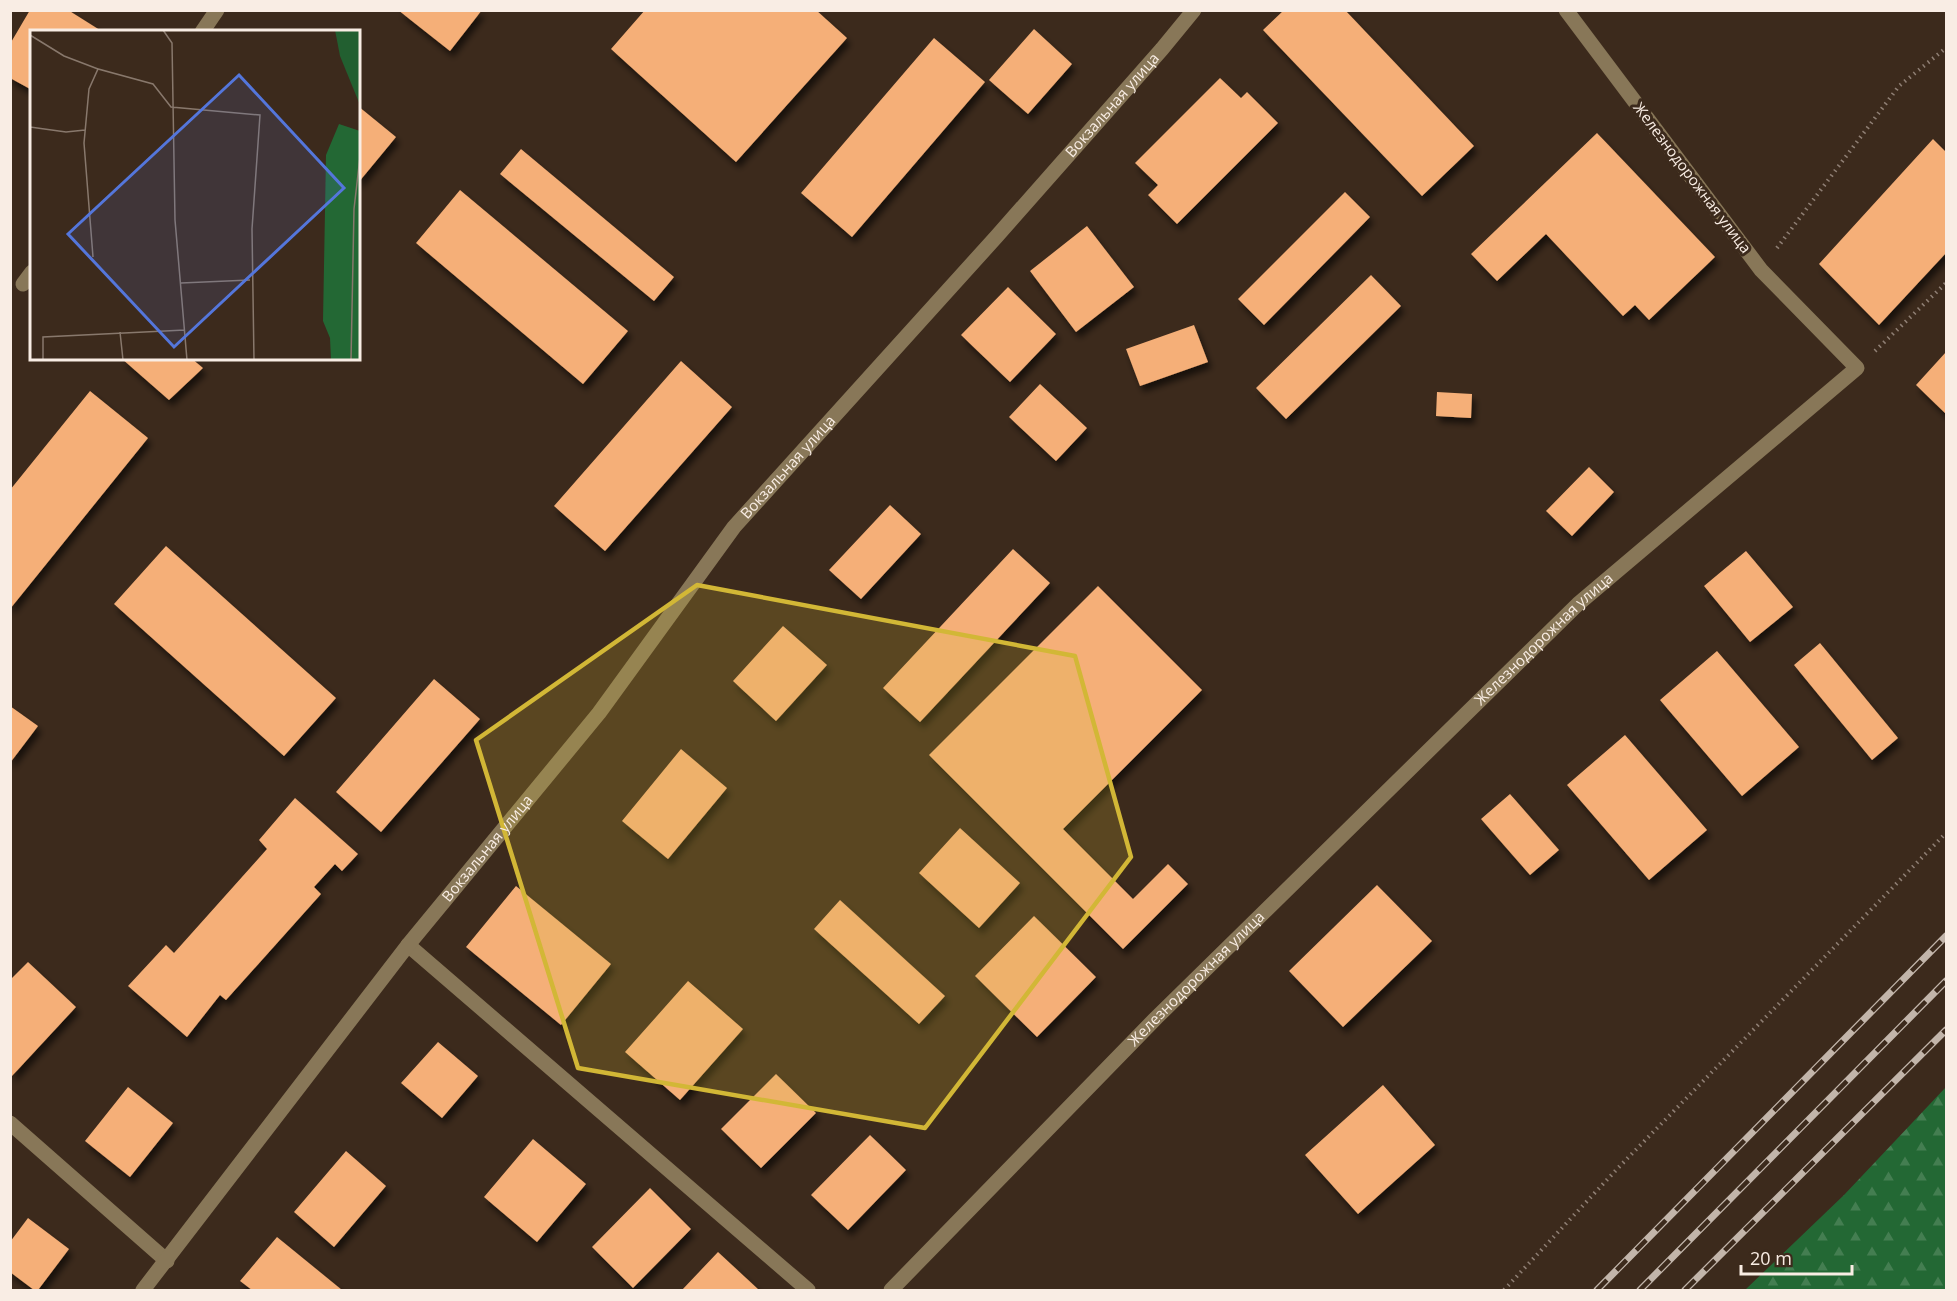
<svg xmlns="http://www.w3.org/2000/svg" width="1957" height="1301" font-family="'Open Sans',sans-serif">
  <defs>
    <pattern id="forest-firs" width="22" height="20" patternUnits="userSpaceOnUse" patternTransform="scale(1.5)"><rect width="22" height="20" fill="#236834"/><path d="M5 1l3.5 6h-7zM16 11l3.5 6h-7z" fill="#447e51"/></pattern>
    <filter id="shadow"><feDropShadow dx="3.5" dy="6" stdDeviation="3" flood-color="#0009"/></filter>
  </defs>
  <rect width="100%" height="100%" fill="#3c2a1c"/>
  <path fill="url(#forest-firs)" d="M1946,1087V1290H1745L1844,1195Z"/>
  <path fill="#f5af78" filter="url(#shadow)" d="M30,10H68L103,32H32V90L10,78V44Z
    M398,10H482L450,51Z
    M645,10H816L847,38L736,162L611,49Z
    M1284,10H1345L1474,146L1422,196L1263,30Z
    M1034,29L1072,64L1028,114L989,80Z
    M934,38L985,82L852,237L801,193Z
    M1220,78L1241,98L1247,92L1278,123L1177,224L1148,195L1158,185L1135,163Z
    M358,106L396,137L358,183Z
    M1597,133L1715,257L1649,320L1635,305L1623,316L1546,234L1497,281L1471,254Z
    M1933,139L1946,152V253L1879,325L1819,264Z
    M521,149L674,277L654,301L500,174Z
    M460,190L628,331L583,384L416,243Z
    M1345,192L1370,217L1264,325L1238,299Z
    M1087,226L1134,287L1076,332L1030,271Z
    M1371,275L1401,306L1286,419L1256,388Z
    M1008,287L1056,334L1010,382L961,335Z
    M1194,325L1208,362L1140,386L1126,349Z
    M1946,352V414L1916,385Z
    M121,358H191L203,368L169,400Z
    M681,361L732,407L605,551L554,506Z
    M1040,384L1087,428L1056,461L1009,417Z
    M90,391L148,438L10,609V490Z
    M1437,392L1472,394L1471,418L1436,416Z
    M1589,467L1614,492L1572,536L1546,511Z
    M890,505L921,534L861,599L829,570Z
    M166,546L336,698L284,756L114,604Z
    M1013,549L1050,583L920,722L883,688Z
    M1746,551L1793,607L1750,642L1704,586Z
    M1098,586L1202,690L1063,829L1133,899L1168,864L1188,884L1123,949L929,755Z
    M783,626L827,665L776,721L733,681Z
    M1820,643L1898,738L1872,760L1794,665Z
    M1717,651L1799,747L1742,796L1660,700Z
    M434,679L480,719L381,832L336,792Z
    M10,706L38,726L10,763Z
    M1625,735L1707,830L1649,880L1567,785Z
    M681,749L727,788L668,859L622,821Z
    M1510,794L1559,850L1530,875L1481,819Z
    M295,798L358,854L342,871L335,864L314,887L321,894L226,1000L220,995L187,1037L128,986L166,945L174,953L267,849L259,840Z
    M960,828L1020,883L979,928L919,873Z
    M1377,885L1432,941L1343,1027L1289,971Z
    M516,886L611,964L561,1025L466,947Z
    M840,900L945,996L919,1024L814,929Z
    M1034,916L1096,977L1037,1037L975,976Z
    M28,962L76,1007L12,1076L10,980Z
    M688,981L743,1029L680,1100L625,1052Z
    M438,1042L478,1076L442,1118L401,1083Z
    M776,1074L816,1113L761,1168L721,1129Z
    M1383,1085L1435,1145L1358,1214L1305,1155Z
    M128,1087L173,1123L130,1177L85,1141Z
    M870,1135L906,1170L848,1230L811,1195Z
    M533,1139L586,1184L537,1242L484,1197Z
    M346,1151L386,1186L334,1247L294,1212Z
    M650,1188L691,1229L633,1288L592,1247Z
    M28,1218L69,1249L38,1290H34L10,1272V1242Z
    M277,1237L342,1290H252L240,1281Z
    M718,1252L759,1290H682Z"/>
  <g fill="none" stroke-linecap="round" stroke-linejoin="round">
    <path stroke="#8f7f74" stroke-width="4" stroke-dasharray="1.5 4.5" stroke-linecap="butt" d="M1777,248L1899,86L1946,48
      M1875,351L1946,283
      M1504,1290L1618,1168L1946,833"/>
    <g stroke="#887758" stroke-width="15">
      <path d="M202,32L217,10"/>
      <path d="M23,284L32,272"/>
      <path d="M408,945L808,1290"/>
      <path d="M10,1123L167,1261"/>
      <path id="s1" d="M143,1290L408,945L599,713L734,527L997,236L1162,49L1194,10"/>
      <path id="s2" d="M891,1290L1156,1018L1578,604L1857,368L1761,270L1566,10"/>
    </g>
    <defs>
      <path id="rail" d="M1597,1290L1946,936
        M1640,1290L1946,981
        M1685,1290L1946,1030"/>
    </defs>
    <use href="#rail" stroke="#c2b5aa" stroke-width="7"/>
    <use href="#rail" stroke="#3c2a1c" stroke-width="4.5" stroke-dasharray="14" stroke-linecap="butt"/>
  </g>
  <path fill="#d2b736" fill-opacity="0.2" stroke="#d2b736" stroke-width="4.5" stroke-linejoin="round" d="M697,585L1075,656L1131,857L925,1128L578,1068L476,740Z"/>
  <g text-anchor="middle" stroke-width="6" stroke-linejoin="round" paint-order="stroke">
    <g font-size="15" fill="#f9ede4" stroke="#3c2a1c">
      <text dy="5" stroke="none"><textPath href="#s1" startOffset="1532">Вокзальная улица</textPath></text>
      <text transform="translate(1692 178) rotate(53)" y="5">Железнодорожная улица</text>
      <text dy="5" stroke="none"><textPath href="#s1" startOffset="1046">Вокзальная улица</textPath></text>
      <text dy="5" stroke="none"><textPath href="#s2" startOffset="922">Железнодорожная улица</textPath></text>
      <text dy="5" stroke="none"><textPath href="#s1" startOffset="560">Вокзальная улица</textPath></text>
      <text dy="5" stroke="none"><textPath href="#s2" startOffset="436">Железнодорожная улица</textPath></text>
    </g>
  </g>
  <g transform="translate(30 30)">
    <rect width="330" height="330" fill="#3c2a1c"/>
    <path d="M305,0H330V75L310,26Z" fill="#225f30"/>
    <path d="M309,94L330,101V330H301L300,308L293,291L296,125Z" fill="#236834"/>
    <path fill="none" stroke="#88786c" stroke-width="1.5" d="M133,0L142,13L145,190L157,330M0,5L34,26L68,39M0,97L36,102L55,100M63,227L54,113L59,59L68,39L123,54L141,77L230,85L222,199L224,330M151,253L220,250M90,302L93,330M13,330V307L155,300M321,330L324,179L330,127"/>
    <path fill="#5476db" fill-opacity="0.15" stroke="#5476db" stroke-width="3" d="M209,45L314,158L144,317L38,204Z"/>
    <rect width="330" height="330" fill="none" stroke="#f9ede4" stroke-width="3"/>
  </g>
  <rect width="1957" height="1301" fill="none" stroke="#f9ede4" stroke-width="24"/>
  <path d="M1741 1265v9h111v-9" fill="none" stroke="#f9ede4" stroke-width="3"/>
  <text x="1750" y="1265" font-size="18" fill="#f9ede4" stroke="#3c2a1c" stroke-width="4.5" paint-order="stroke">20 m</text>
</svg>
